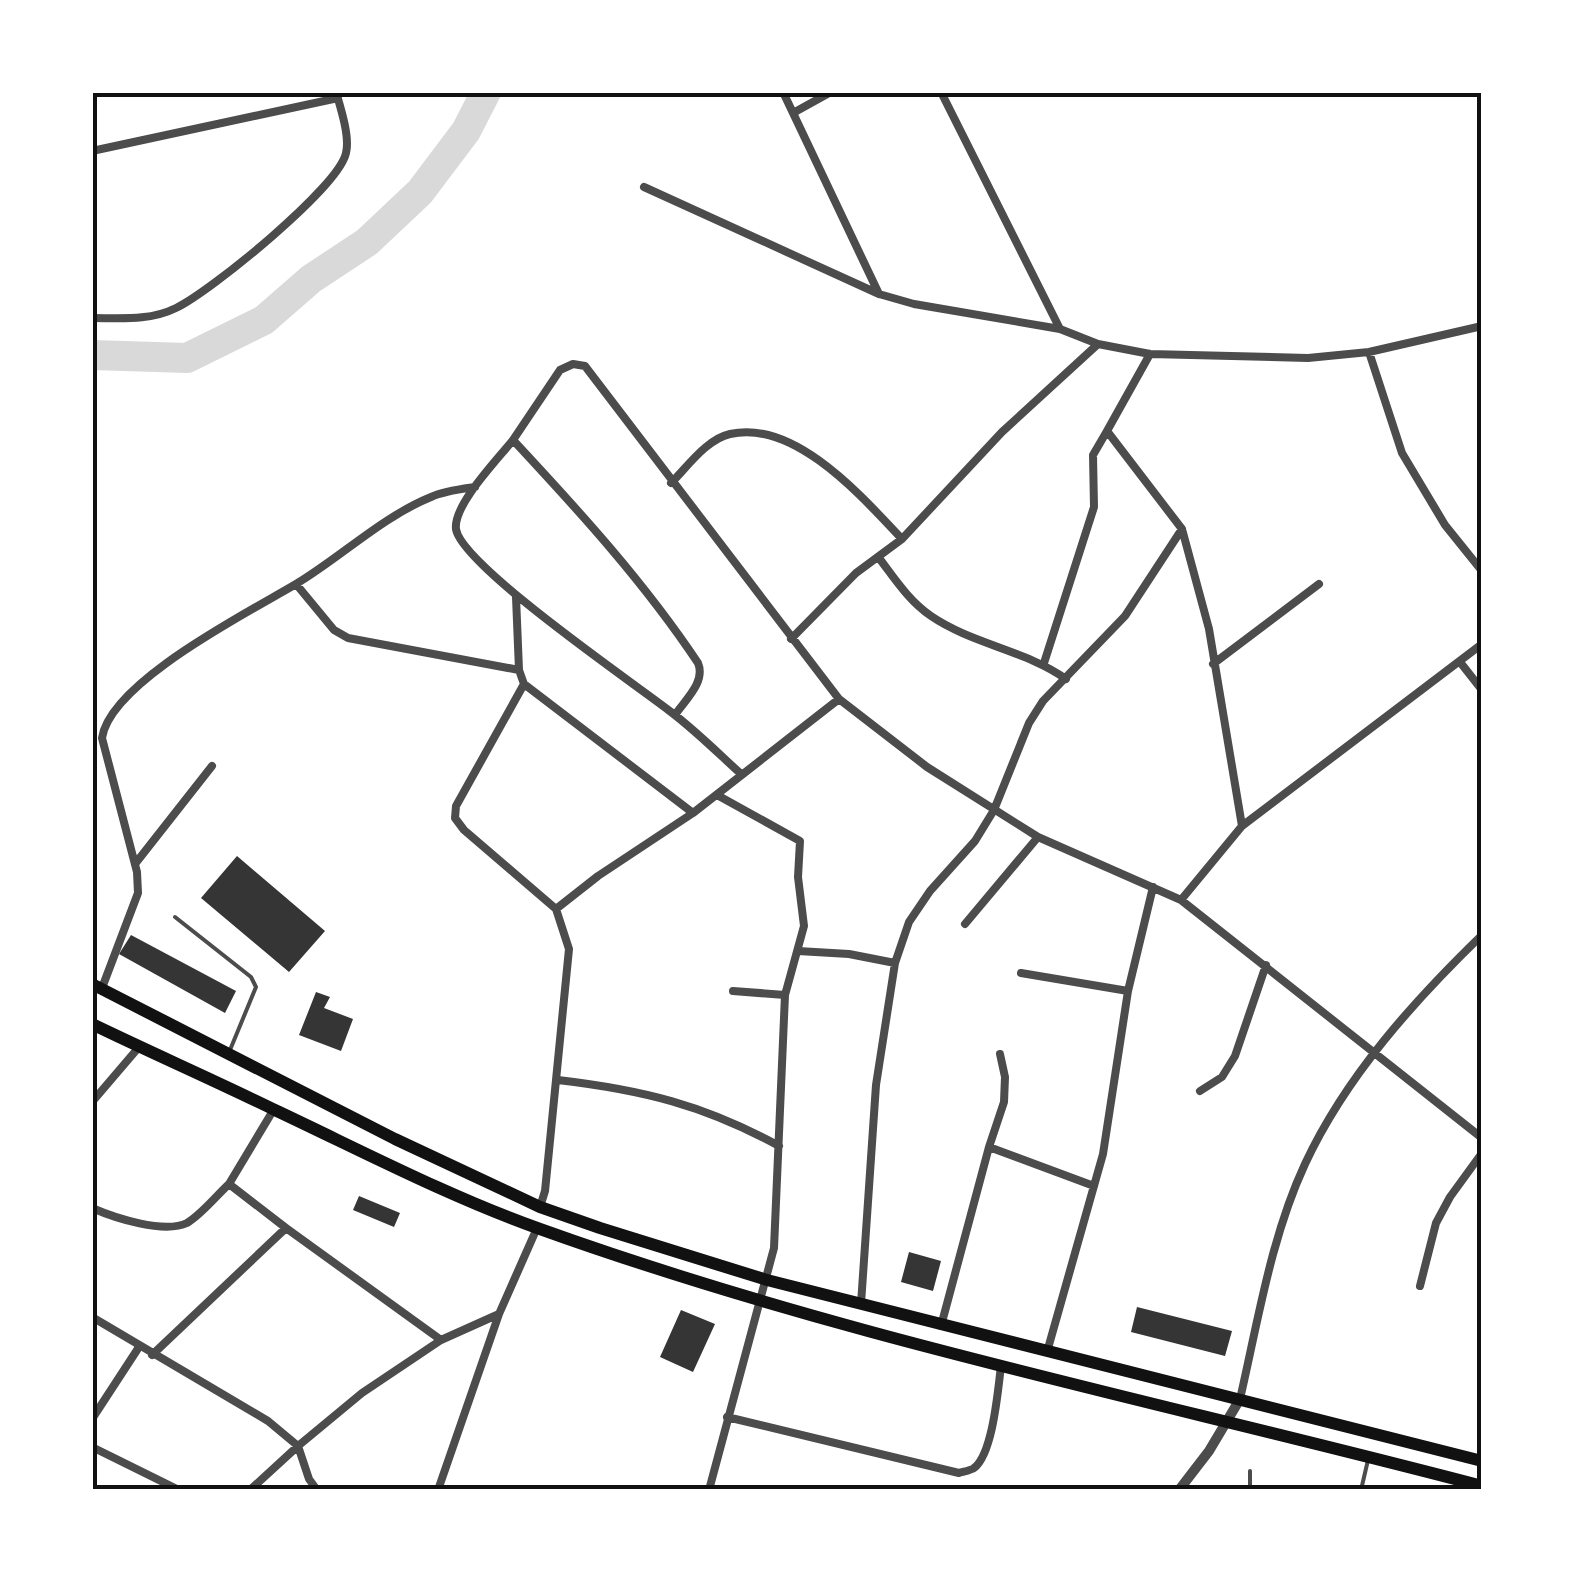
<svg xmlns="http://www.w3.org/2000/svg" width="1574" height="1582" font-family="Barlow,sans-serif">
  <rect width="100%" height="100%" fill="#fff"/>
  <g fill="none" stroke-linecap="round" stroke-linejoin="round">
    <path stroke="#d9d9d9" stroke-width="30" d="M92,355L187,358L264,320L311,279L367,242L420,192L466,131L486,92"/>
  </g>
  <path fill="#353535" d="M237,856L325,931L289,972L201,898Z
    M131,935L236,991L225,1013L119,954Z
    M316,992L330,997L324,1008L353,1019L341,1051L299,1035Z
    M359,1196L400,1213L394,1227L353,1210Z
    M909,1252L941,1261L933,1291L901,1282Z
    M1137,1307L1232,1331L1225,1356L1131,1332Z
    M681,1310L715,1324L693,1372L660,1357Z"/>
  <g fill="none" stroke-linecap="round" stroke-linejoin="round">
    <path stroke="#4c4c4c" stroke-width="4" d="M175,917L251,977L256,987L230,1050
      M1250,1471V1490
      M1361,1490L1368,1460"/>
    <path stroke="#4c4c4c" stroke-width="8" d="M783,92L793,113L831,92
      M941,92L1060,329
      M793,113L879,294
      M92,151L338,98
      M644,187L879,294L914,304L1060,329L1098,344L1150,354L1308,358L1369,352L1482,326
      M92,318C121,318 150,321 176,308C210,292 339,187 346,153C350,137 341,109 336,92
      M1369,352L1402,453L1445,525L1482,571
      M1150,354L1107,431L1182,529L1209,629L1242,826
      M513,440L560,370L573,364L585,366L839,699L927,767L1038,837L1181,900L1242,826L1482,644
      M671,483C688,466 707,439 730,434C795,419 863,498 902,539
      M879,558C895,579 909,601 931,616C972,644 1025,650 1066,679
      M296,584L334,630L348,638L519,670
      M516,597L519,670L524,684L693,813
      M791,639L856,573L902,539L1002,432L1098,344
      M1460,662L1482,690
      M1044,663L1094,507L1093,455L1107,431
      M1213,664L1319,584
      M524,684L456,806L455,818L464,830L556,909
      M675,715C685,700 706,682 698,663C644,582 580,512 513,440C498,459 453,505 456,529C461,565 635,684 671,712C696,731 718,753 741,774
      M135,864L212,766
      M1181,900L1482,1138
      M965,924L1038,837
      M798,951L849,954L895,963
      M1021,973L1128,991
      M102,988L138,893L137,872L102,738C110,682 249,612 296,584C341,557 382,517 431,497C444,491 461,489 475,487
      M733,991L785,995
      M558,1080C643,1090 704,1105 779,1146
      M1200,1091L1222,1077L1235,1056L1266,965
      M92,1102L139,1047
      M989,1147L1094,1186
      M229,1184L274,1109
      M540,1207L545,1191L569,949L556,909L598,876L693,813L839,699
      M92,1208C115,1218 164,1234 187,1223C202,1214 216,1196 229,1184L286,1228
      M1420,1286L1436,1223L1450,1197L1482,1153
      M861,1304L876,1085L895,963L909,922L930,891L975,841L994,810L1029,723L1043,701L1125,616L1182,529
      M92,1317L268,1421L298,1446L362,1393L441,1340L499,1314L537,1228
      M941,1326L989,1147L1004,1102L1005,1077L1000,1054
      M1047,1352L1103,1154L1128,991L1153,887
      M152,1355L286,1228L441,1340
      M1240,1399C1258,1321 1271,1237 1305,1164C1346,1076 1414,1001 1482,935
      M727,1417L959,1473C962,1472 972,1470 974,1468C993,1454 998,1389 1001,1366
      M92,1419L139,1347
      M92,1447L179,1490
      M250,1490L298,1446L309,1479L317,1490
      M438,1490L499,1314
      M709,1490L774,1248L785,995L804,926L798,877L800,841L717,795"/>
    <path stroke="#4c4c4c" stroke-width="10" d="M1179,1490L1209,1451L1240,1399"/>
    <path stroke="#111" stroke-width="12" d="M92,984L395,1139L540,1207L600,1228L767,1280L1482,1461
      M92,1024C154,1054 216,1081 277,1111C364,1152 450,1197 540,1229C846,1339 1167,1403 1482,1486"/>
  </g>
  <rect width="1574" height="1582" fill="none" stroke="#ffffff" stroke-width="190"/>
  <rect x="95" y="95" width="1384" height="1392" fill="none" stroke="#111" stroke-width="4"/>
</svg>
